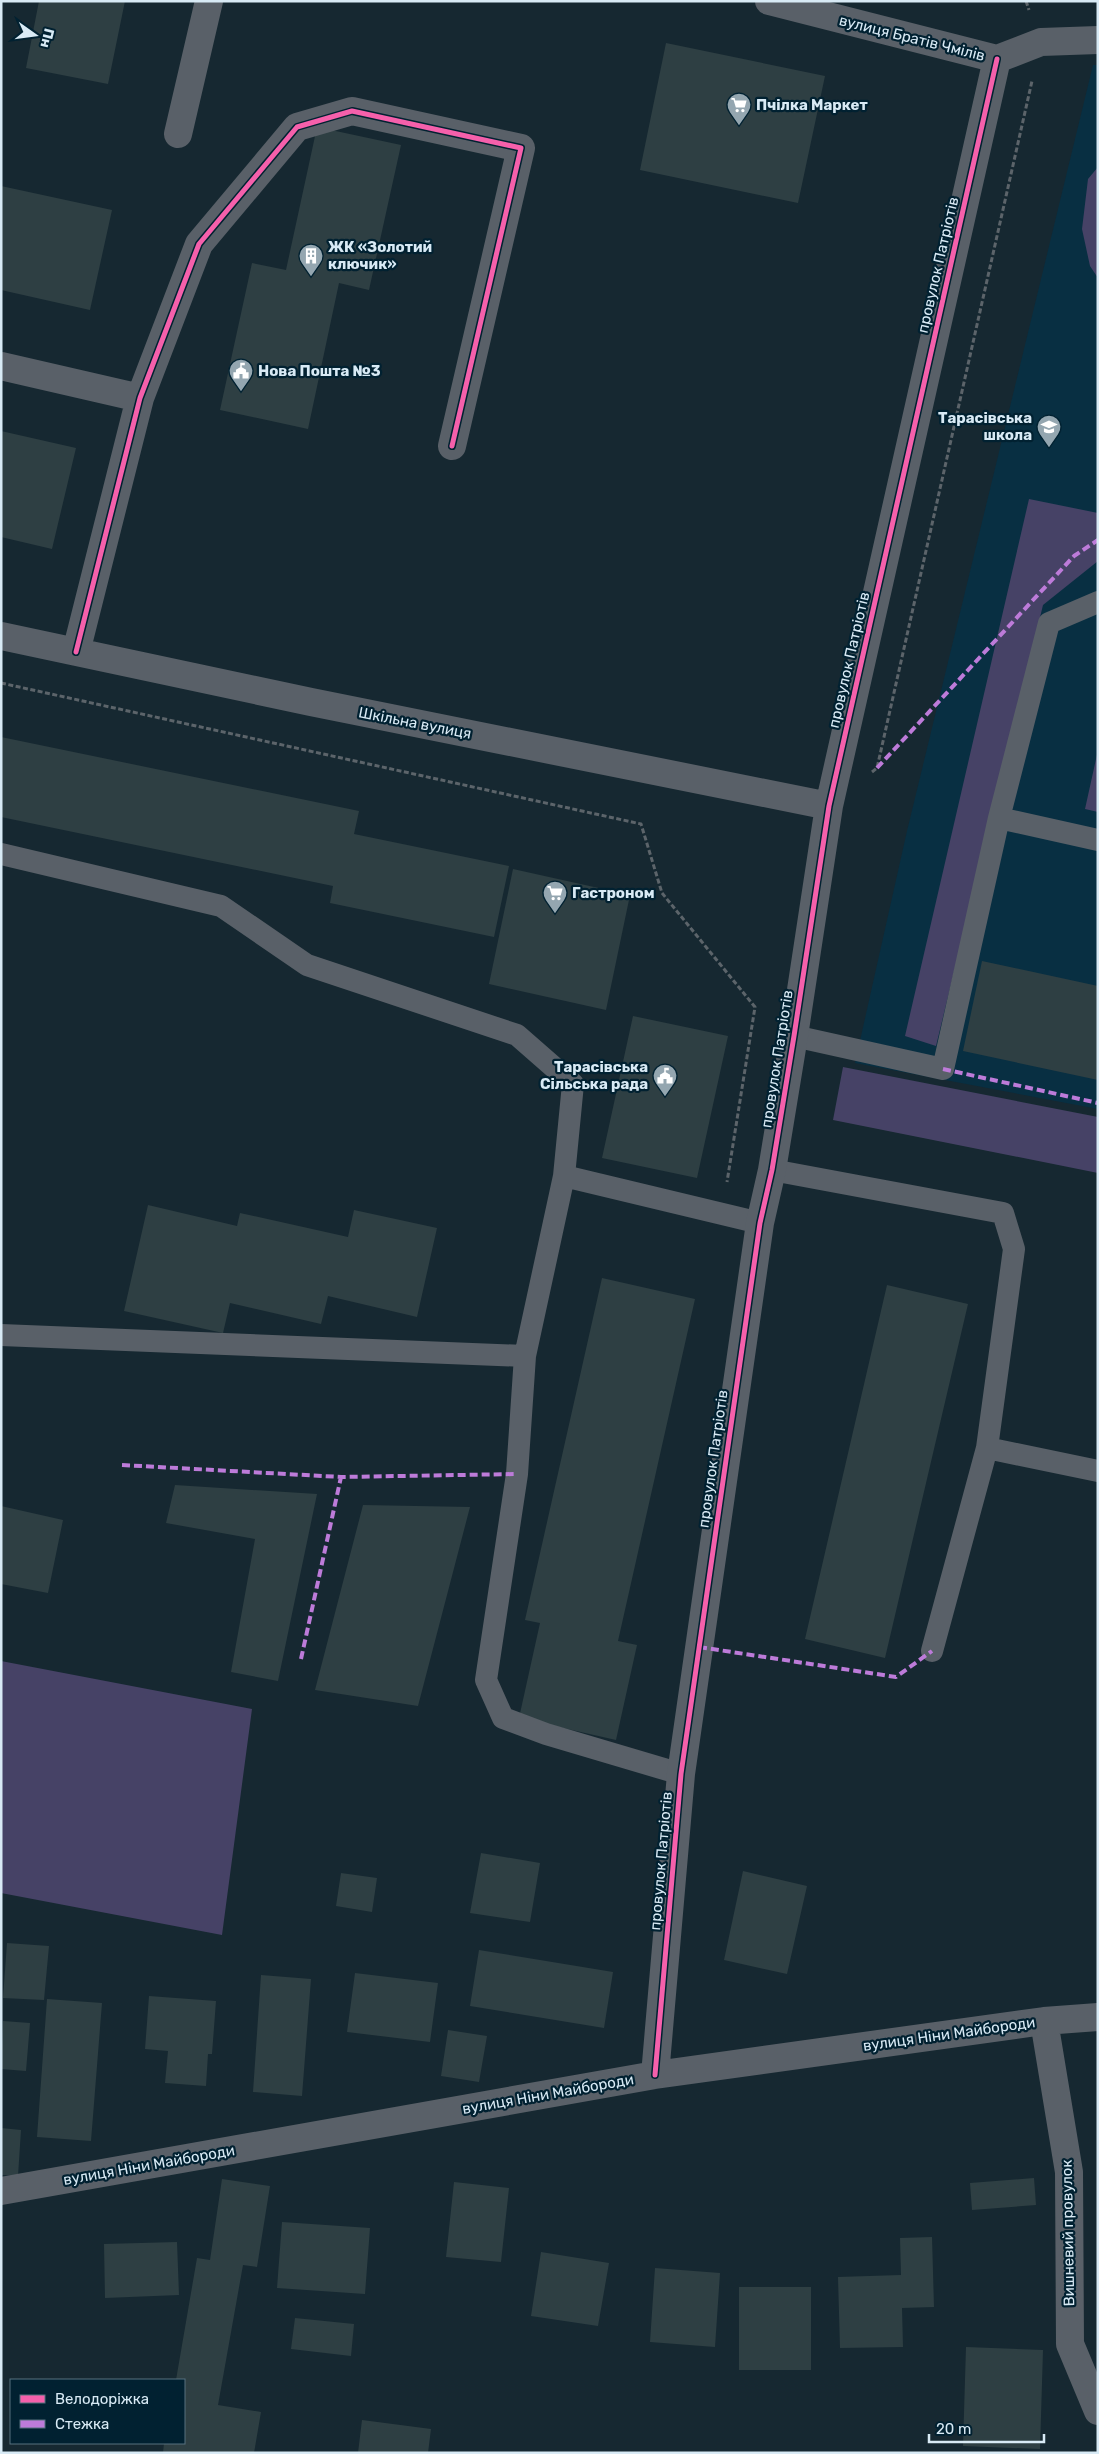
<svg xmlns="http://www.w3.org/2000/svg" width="1099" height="2454" font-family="Rubik,sans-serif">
  <rect width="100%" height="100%" fill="#162831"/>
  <path fill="#082f42" d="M1093,65H1098V1109L855,1063L907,831Z"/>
  <path fill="#464266" d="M1098,167V278L1090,266L1082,229L1088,179Z
    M1029,499L1098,513V561L1043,605L936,1046L905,1036Z
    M1098,750V812L1085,809Z
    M843,1067L1098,1117V1173L833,1120Z
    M1,1661L252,1709L222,1935L1,1893Z"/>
  <path fill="#2e3f43" d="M39,1H125L108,84L26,68Z
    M666,43L825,76L798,203L640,170Z
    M317,127L401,145L369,290L339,283L308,429L220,410L252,263L286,270Z
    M1,186L112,210L90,310L1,290Z
    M1,431L76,448L52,549L1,537Z
    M1,737L359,811L354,834L509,866L494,937L330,903L333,886L1,817Z
    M513,869L630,895L606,1010L489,984Z
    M982,961L1098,986V1080L963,1051Z
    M633,1016L728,1036L697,1178L602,1158Z
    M148,1205L237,1226L240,1213L348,1237L354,1210L437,1228L417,1317L328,1296L321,1324L230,1303L223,1333L124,1311Z
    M602,1278L695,1299L618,1641L637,1645L616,1740L519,1718L540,1623L525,1620Z
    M887,1285L968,1304L885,1658L805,1639Z
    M175,1485L317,1494L278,1681L231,1672L255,1539L166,1523Z
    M363,1505L470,1507L418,1706L315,1690Z
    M1,1506L63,1520L48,1593L1,1584Z
    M481,1853L540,1863L530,1922L470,1913Z
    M743,1871L807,1886L787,1974L724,1960Z
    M341,1873L377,1878L372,1912L336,1906Z
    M7,1943L49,1946L44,2000L3,1998Z
    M479,1950L613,1972L604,2028L470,2006Z
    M355,1973L438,1983L430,2042L347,2032Z
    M261,1975L311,1979L302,2096L253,2092Z
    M149,1996L216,2001L212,2054H208L206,2086L165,2083L168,2051L145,2049Z
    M47,1999L102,2003L91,2141L37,2137Z
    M3,2021L30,2023L26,2071L1,2069Z
    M448,2030L487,2036L479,2082L441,2076Z
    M1,2128L21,2130L18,2176L1,2175Z
    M1034,2178L1036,2205L972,2210L970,2183Z
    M222,2179L270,2186L257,2267L243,2265L218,2405L261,2412L254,2453H163L164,2443H184V2380H176L197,2258L210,2260Z
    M454,2182L509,2188L501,2262L446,2257Z
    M282,2222L370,2228L365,2294L277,2288Z
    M932,2237L934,2307L902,2308L903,2347L840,2348L838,2277L901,2275L900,2238Z
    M177,2242L179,2295L105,2298L104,2244Z
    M541,2252L609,2263L598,2326L531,2316Z
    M655,2268L720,2273L715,2347L650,2342Z
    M739,2287H811V2370H739Z
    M295,2318L354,2324L351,2356L291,2349Z
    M966,2347L1043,2350L1040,2449L963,2446Z
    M362,2420L431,2429L428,2453H358Z"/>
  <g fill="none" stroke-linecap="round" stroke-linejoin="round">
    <path stroke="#5c646a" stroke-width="3" stroke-dasharray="5 2.5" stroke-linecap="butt" d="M1026,1L1029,10
      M1,683L641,824L662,893L755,1007L727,1182
      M872,772L877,768L1032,81"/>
    <path stroke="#596068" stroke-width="22" d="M999,818L1098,840
      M1,854L221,906L307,965L517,1035L573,1084L564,1176
      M794,1036L943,1069L999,818L1049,623L1098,602
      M772,1170L1003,1213L1014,1249L987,1448L1098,1471
      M1,1335L525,1356
      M932,1651L987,1448
      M681,1774L546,1734L503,1718L486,1680L517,1474L525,1356L564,1176L760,1223"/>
    <path stroke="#596068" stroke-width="28" d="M769,1L997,59
      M997,59L1041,42L1098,40
      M178,134L209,1
      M1,366L140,398
      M1,636L311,702L829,806
      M76,652L140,398L199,244L297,127L352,111L521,148L452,446
      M1044,2021L1069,2172L1070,2344L1098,2411
      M655,2075L681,1774L760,1223L772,1170L794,1036L829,806L997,59
      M1,2191L655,2075L1044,2021L1098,2017"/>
    <path stroke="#bd7bd9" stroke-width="4" stroke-dasharray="8 4" stroke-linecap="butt" d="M877,768L1074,556L1098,540
      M943,1069L1098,1103
      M122,1465L341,1477L517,1474
      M699,1647L896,1677L932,1651
      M301,1659L341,1477"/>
    <defs>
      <path id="cycleway" d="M76,652L140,398L199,244L297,127L352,111L521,148L452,446
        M655,2075L681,1774L760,1223L772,1170L794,1036L829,806L997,59"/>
    </defs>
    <use href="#cycleway" stroke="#012131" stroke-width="8"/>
    <use href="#cycleway" stroke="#f560ab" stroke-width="5"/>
  </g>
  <defs>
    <symbol id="supermarket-pin" viewBox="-11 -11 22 30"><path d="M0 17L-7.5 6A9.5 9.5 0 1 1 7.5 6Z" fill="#94a6b0" stroke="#012131"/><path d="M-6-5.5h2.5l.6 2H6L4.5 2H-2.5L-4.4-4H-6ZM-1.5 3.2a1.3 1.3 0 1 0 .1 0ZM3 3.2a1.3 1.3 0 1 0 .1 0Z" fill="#fff"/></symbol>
    <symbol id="building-pin" viewBox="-11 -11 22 30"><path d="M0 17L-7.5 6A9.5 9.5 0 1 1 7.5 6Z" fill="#94a6b0" stroke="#012131"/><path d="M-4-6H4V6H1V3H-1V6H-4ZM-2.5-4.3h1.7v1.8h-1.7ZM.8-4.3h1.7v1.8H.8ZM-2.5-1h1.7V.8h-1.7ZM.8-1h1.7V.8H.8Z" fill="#fff"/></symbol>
    <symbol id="civic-pin" viewBox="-11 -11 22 30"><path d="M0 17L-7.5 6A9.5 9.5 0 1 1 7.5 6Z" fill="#94a6b0" stroke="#012131"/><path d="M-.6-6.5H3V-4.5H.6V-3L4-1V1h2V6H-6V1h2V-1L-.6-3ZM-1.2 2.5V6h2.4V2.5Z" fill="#fff"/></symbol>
    <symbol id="school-pin" viewBox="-11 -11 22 30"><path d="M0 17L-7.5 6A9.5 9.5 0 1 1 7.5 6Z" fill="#94a6b0" stroke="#012131"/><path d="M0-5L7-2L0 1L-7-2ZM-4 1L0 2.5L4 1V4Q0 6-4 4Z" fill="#fff"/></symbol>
  </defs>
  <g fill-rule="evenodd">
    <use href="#supermarket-pin" x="725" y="91" width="28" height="38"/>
    <use href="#building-pin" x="297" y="242" width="28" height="38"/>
    <use href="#civic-pin" x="227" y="357" width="28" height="38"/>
    <use href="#school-pin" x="1035" y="413" width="28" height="38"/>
    <use href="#supermarket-pin" x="541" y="879" width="28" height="38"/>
    <use href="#civic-pin" x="651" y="1062" width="28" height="38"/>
  </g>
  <g text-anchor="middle" stroke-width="4.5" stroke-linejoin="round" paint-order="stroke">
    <g font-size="15" fill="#d8eaf5" stroke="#012131">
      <text transform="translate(912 38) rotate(14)" y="5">вулиця Братів Чмілів</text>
      <text transform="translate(938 265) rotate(-77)" y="5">провулок Патріотів</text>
      <text transform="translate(849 660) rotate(-77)" y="5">провулок Патріотів</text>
      <text transform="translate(415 723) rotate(11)" y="5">Шкільна вулиця</text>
      <text transform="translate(777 1059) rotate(-81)" y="5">провулок Патріотів</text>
      <text transform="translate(713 1459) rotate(-82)" y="5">провулок Патріотів</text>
      <text transform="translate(661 1861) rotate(-85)" y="5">провулок Патріотів</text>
      <text transform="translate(949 2034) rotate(-8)" y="5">вулиця Ніни Майбороди</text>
      <text transform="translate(548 2094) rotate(-10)" y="5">вулиця Ніни Майбороди</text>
      <text transform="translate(149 2165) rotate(-10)" y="5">вулиця Ніни Майбороди</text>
      <text transform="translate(1068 2233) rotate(-91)" y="5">Вишневий провулок</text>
    </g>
    <g font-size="15" font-weight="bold" fill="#d8eaf5" stroke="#012131" text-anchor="start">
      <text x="756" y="110">Пчілка Маркет</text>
      <text x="328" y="252">ЖК «Золотий<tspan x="328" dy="17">ключик»</tspan></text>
      <text x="258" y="376">Нова Пошта №3</text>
      <text x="1032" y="423" text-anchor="end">Тарасівська<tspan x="1032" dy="17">школа</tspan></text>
      <text x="572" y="898">Гастроном</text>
      <text x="648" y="1072" text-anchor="end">Тарасівська<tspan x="648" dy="17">Сільська рада</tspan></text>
    </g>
  </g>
  <rect width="1099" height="2454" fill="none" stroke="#d8eaf5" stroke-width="5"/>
  <rect x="10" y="2379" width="175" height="65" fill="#012131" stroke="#57717f"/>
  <rect x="20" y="2395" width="25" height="8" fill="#f560ab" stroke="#57717f"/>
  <text x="55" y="2404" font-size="15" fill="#d8eaf5">Велодоріжка</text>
  <rect x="20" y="2420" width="25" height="8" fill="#bd7bd9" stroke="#57717f"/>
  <text x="55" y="2429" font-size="15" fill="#d8eaf5">Стежка</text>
  <g transform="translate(35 35) rotate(104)" stroke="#012131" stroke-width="4" paint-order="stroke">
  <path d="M0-4L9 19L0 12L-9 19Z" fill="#d8eaf5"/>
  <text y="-8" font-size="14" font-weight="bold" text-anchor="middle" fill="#d8eaf5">Пн</text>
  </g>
  <path d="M929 2434v8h115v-8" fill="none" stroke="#d8eaf5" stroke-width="2.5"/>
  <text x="936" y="2434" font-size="15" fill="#d8eaf5" stroke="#012131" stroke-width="4" paint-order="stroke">20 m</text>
</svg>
